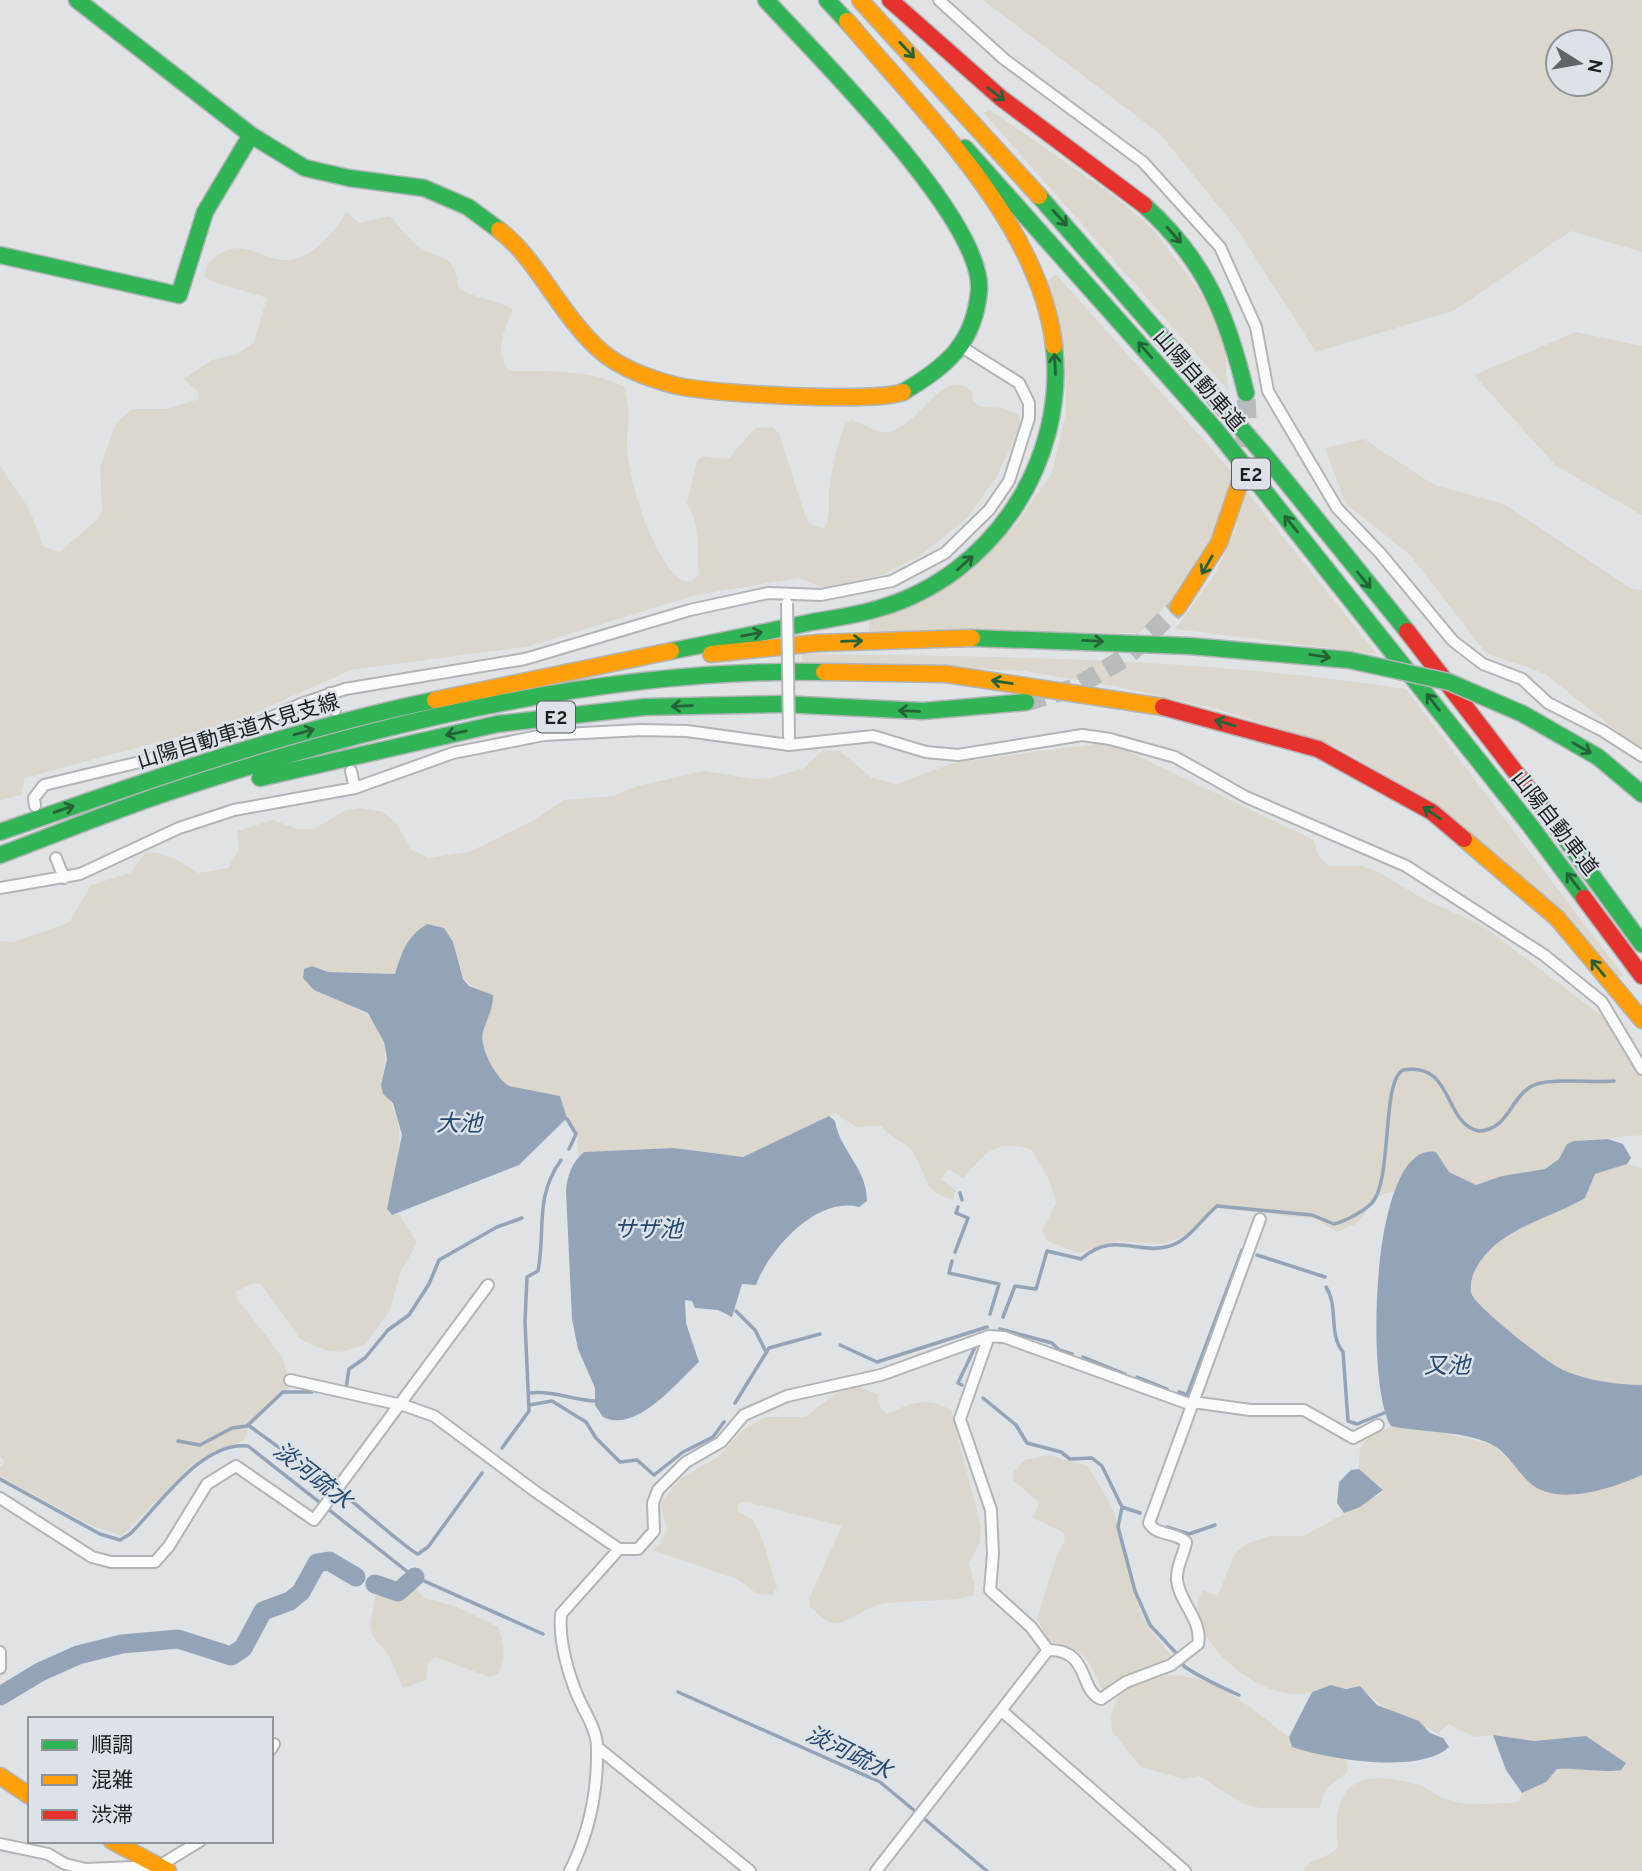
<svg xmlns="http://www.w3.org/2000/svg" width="1642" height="1871" font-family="Overpass,'Noto Sans JP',sans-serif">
  <rect width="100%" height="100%" fill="#e0e3e6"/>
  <path fill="#dbd7cc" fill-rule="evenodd" d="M983,0H1642V252L1571,231L1453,311L1316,352L1237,229L1160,134ZM1558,42H1600V84H1558Z
    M989,109L1111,194L1153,229L1203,296L1225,347L1228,390L984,113Z
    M346,212L359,223L390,216C399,225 409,241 421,248C446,263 452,250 459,288C474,299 496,299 513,309C505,329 492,352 510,371C550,372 588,368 624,387C632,416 627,420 627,447C628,479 654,566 684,581H692L699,574C696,545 702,531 687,503L697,461L703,456L728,459L755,428L772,427L779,433L806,518L810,524L825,528C831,514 828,504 829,490C832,467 837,445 845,424L852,420C861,423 873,431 883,432C916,435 942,362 972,391L973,400L978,406L1001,408L1018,414L1021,426L996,478L967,518L920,556L882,575L824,588L799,578L696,595L530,646L351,670L239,720L25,778L21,795L0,800V466L29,509L44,547L60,552L99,518L102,509L100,467L116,423L132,409H166L199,399L197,391L184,379L212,360L237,354L254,342L267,298L211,281L205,276C205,265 209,261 218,255C246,235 266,266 295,259C316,254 336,230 346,212Z
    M1056,274L1232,472C1228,489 1225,507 1219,524C1206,566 1169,603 1139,633L869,631V622L928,600L974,568L1013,528L1052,473L1066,412L1065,353L1041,285Z
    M1576,332L1642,346V515L1556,466L1474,375Z
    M1364,439L1434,485L1502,503L1630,588L1642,590V751L1545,674L1486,653L1410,555L1345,503L1325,448Z
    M1243,487L1377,654L1175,629L1215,574L1235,531Z
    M802,654C1006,656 1203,658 1406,689L1623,975L1618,980L1438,805L1339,748L1217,709L1119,687L1024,671L802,662Z
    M1095,744L1121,748L1314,840L1318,855L1329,866H1362L1378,872L1422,898L1483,926L1610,1022L1642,1079V1135L1574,1141L1567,1144L1559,1159L1545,1169L1502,1176L1476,1185L1449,1172L1436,1152L1413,1158L1394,1191L1376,1197L1358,1223L1337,1232L1316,1219L1217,1208L1186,1235L1163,1244L1117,1241L1079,1253L1047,1241L1042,1231L1056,1203L1050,1182L1032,1150C998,1138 983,1153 964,1179L948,1169L941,1179L956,1191L953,1199C923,1196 926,1170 912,1151C904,1141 889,1137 881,1126L856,1127L835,1113L743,1157L674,1148L584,1152L578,1157L577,1132L567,1118L560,1096L509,1086C496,1078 479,1048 483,1032C487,1018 493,1010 493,995C457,981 462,977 453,942L427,924C406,937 402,952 395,974L328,972L312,966L314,990C366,1012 396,1018 381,1085C412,1133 397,1157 387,1209L389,1214H399L417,1243L401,1271L390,1310L365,1345L341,1352L325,1350L300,1339L261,1284L253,1283L235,1292L237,1298L283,1358L290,1387L251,1420L244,1441L214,1451L191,1465L122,1536L90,1525L0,1476V1467L5,1462L0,1456V941L13,942L63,925L70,921L91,885L130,873L145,853C164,850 183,863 198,873L228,868L239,849L237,831L273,820L297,829H314L344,811L360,808L384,812L396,823L412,850L428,858L469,852L535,820L564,800L614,796L637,786L704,771L754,779L771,778L804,768L823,750L840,751L872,778L897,784L953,763Z
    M1627,1164L1642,1168V1385C1618,1385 1585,1380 1563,1370C1546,1362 1481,1311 1472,1296C1469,1289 1472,1277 1475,1270C1497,1228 1548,1220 1585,1198L1595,1174Z
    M855,1385L877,1394L881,1409L887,1414C910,1403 927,1396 951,1410L981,1527L980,1542L969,1563L975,1587L973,1595C960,1602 903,1600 882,1604C866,1607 852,1621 837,1623C828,1625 817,1613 810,1607L809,1598L842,1526L747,1502L738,1504V1512L753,1519L763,1541L777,1588L772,1595L757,1594L737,1579L652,1550L660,1545L667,1529L660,1504L681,1478L718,1457L742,1431L765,1417H805L839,1391Z
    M1391,1426L1438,1431L1493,1445L1510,1461L1570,1495L1625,1482L1642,1475V1871H1303C1310,1857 1329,1859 1338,1847C1331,1785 1355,1769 1413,1783C1426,1786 1436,1796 1448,1800C1468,1807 1492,1803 1513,1803L1519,1801L1522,1793L1546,1782L1557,1769L1590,1768L1613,1771L1626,1763L1586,1736L1535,1741L1493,1735L1475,1737L1448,1724L1438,1734C1409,1715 1384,1714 1360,1686C1348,1689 1336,1687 1323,1688C1317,1688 1314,1692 1308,1693C1300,1696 1285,1693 1277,1691C1242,1682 1179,1629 1203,1590L1218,1596L1234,1555L1246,1544L1270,1536H1304L1382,1493L1383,1489L1359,1469C1358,1438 1366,1440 1391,1426Z
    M1049,1455L1088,1466L1113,1509L1139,1609L1150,1630L1172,1656C1148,1670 1121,1673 1104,1694C1088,1660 1088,1649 1049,1641L1037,1619L1057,1554L1065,1540L1063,1532L1033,1518L1039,1502L1014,1481L1013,1473L1024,1460Z
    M405,1578L425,1598L457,1607L498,1627C504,1643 507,1660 497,1675L489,1677L435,1657L428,1663L426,1680L403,1688L389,1656L372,1635L370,1626L375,1596Z
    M1167,1675C1215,1673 1253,1710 1289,1737L1292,1747L1346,1758L1348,1771L1326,1789L1319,1808H1260L1244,1804L1199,1776L1183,1779L1141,1767L1112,1731L1111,1716L1117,1699L1128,1687Z"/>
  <path fill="#93a4b8" d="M427,924L444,928L453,942L463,979L469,986L493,995C493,1010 487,1018 483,1032C479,1048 496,1078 509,1086L560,1096L567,1118L519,1165L392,1215L387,1209L402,1135L393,1103L383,1094L381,1085L387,1059L384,1042L368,1013L314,990L303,978L304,969L312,966L328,972L395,974C402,952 406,937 427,924Z
    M829,1116L835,1121C840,1151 867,1168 867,1201L859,1207C817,1196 770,1248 756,1285L742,1284L732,1317L718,1310L695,1308L692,1301L685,1300L686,1323L699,1362C677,1382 636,1434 603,1417L595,1405V1388L578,1349L572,1319L566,1191C567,1176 572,1162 584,1152L674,1148L743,1157Z
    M1608,1139L1623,1144L1631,1158L1627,1164L1595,1174L1585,1198C1548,1220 1497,1228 1475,1270C1472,1276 1469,1289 1472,1295C1481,1311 1546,1362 1563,1370C1585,1380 1618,1385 1642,1385V1475C1613,1488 1556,1508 1529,1482C1517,1471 1506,1451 1491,1444C1460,1430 1423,1433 1391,1426C1365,1388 1370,1139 1436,1152L1449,1172L1476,1185L1502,1176L1545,1169L1559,1159L1567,1144L1574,1141Z
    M1359,1469L1383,1490L1360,1507L1344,1513L1337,1503L1339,1482L1351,1470Z
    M1331,1685L1346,1689L1360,1686L1377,1705L1419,1721L1430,1733L1443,1738L1449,1747C1419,1775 1328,1759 1292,1747L1289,1737L1312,1692Z
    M1493,1735L1535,1741L1586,1736L1626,1763L1621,1770C1605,1773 1576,1768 1557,1769L1546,1782L1522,1793L1506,1770Z"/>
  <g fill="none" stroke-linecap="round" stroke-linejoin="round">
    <path stroke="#93a4b8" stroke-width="3.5" d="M567,1119L576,1134L569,1149
      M960,1193L962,1200
      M955,1252L968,1218L956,1213L958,1207
      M1257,1255L1325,1277
      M952,1261L949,1273L999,1284L990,1314
      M1326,1287C1339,1307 1328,1334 1343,1352L1348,1421L1357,1424L1384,1413
      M736,1311L755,1330L766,1352
      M1003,1317L1015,1286L1036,1289L1047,1251L1081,1259C1113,1231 1136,1254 1166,1247C1189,1242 1200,1220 1217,1206L1312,1215L1334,1224C1344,1222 1364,1211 1372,1203C1393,1179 1381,1082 1403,1070C1454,1061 1443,1124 1479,1131C1508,1130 1510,1098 1532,1086C1548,1077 1592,1083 1614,1081
      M1000,1329L1052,1343L1059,1350L1072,1354
      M840,1345L877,1362L987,1327
      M1083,1357L1125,1374
      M1137,1377L1167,1389
      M962,1385L958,1383L976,1345
      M346,1388L349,1369L365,1358L388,1330L409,1315L429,1284L439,1260L497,1227L522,1218
      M1179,1392L1187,1395L1242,1250
      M530,1393C552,1390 573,1400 595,1401
      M983,1398L1016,1425L1027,1443L1061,1452L1070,1459L1092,1458L1102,1466L1122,1507L1118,1527L1135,1591L1150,1625L1177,1654
      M735,1403L769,1348L820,1334
      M529,1405L552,1401L586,1422L596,1438L620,1462L637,1460L654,1475L683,1452L713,1437L724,1422
      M248,1425L331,1485
      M178,1441L200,1445L232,1428L247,1426L283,1392H312
      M502,1448L529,1411L525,1321L527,1277L538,1271C546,1230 534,1198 561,1160
      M0,1479L100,1534L120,1540L130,1534C159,1506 202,1440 248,1446L413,1576L543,1634
      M343,1494C355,1503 410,1552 418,1554L428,1547L482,1473
      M1122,1507L1140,1513
      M1167,1527L1189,1534L1215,1525
      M1182,1664C1189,1672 1227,1690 1239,1695
      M678,1692L880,1782L987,1871"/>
    <path stroke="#93a4b8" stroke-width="19" d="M375,1584L398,1592L415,1577
      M0,1696L40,1672L78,1655L122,1644L178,1639L231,1656L243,1648L263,1611L290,1601L301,1592L317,1563L329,1561L356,1577"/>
    <path stroke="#b9bcbf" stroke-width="19" stroke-dasharray="19 10" stroke-linecap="butt" d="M1241,476L1247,421L1246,393
      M1026,702L1074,688L1126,657L1178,607"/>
    <defs>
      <path id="street" d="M939,0L1004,59L1143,162L1220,247L1256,327L1268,391L1337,508L1380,553L1453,641L1483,664L1522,679L1548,703L1603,731L1642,756
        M330,693L335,710
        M351,771L355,788
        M35,806L34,798L44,785L144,761L240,731L301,704L345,689L525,659L690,610L768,593L821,595L892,581L945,553L989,510L1009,481L1029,418V403L1019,383L960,346
        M56,858L64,878
        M0,888L80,874L179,828L234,810L355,788L453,753L544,735L641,730L687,731L789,745L873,736L926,752L958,755L1082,735L1110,739L1175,757L1246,797L1406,866L1544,955L1602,1002L1642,1069
        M989,1336L960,1419L991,1510L993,1554L990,1590L1031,1627L1048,1650
        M290,1380L406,1406L434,1416L536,1492L619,1549H638L654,1531L653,1503L658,1490L686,1462L721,1442L744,1415L787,1396L881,1375L989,1336L1004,1337L1192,1405
        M1193,1402L1250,1410H1304L1353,1438L1378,1425
        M0,1498L92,1557L111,1562H155L169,1546L207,1484L236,1466L314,1520L488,1285
        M1048,1650C1090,1649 1079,1691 1101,1699L1126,1682L1171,1665L1198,1644C1203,1621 1179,1602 1177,1580C1176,1566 1184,1555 1186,1542C1176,1532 1156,1536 1149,1523L1260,1219
        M0,1652V1668
        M1003,1712L1185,1871
        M597,1747L750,1871
        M271,1749L274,1744
        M0,1844L48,1854L65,1864L86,1869L159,1866L200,1841
        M570,1871C590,1831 598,1791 597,1747C597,1727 580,1706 574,1687C566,1665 559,1637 561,1614L619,1549
        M876,1871L1048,1650"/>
      <path id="fast" d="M77,0L251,135L305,168L349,178L424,188L468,207L499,230
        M766,0C816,55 985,220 979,291C974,344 946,367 903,392
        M827,0L854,29
        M965,148L1215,429L1529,824L1584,898
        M1039,196L1267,458L1407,631
        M1144,205C1205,260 1227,314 1246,393
        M0,255L179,295L205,212L251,135
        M972,638L1190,646L1349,660
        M671,651C718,642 765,632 812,622C835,618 858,615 880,608C993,575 1067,461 1054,346
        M1523,714L1598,757L1642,794
        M260,778L497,724L645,707L781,704L923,711L1026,702
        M1540,804L1642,944
        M0,832C143,782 286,731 435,700
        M0,855C56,834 112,811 169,792C376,723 605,668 824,672"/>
      <path id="slow" d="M860,0L1039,196
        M847,21C923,112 1040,223 1054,346
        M499,230C537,258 561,317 602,352C621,368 651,379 674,385C705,394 878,403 903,392
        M1178,607L1219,543L1241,479
        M711,654L817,643L972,638
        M824,672L946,674L1163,707
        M435,700L671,651
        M1464,839L1557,918L1642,1020
        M0,1776L30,1796
        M112,1841L168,1871"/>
      <path id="jam" d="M890,0L1001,98L1144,205
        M1407,631L1540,804
        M1163,707L1318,749L1432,812L1464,839
        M1584,898L1642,976"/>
    </defs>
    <use href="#street" stroke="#b2b4b6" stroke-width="14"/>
    <use href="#fast" stroke="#b2b4b6" stroke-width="19"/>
    <use href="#slow" stroke="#b2b4b6" stroke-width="19"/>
    <use href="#jam" stroke="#b2b4b6" stroke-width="19"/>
    <use href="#street" stroke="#fafbfb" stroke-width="10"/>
    <use href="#fast" stroke="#30b455" stroke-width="16"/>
    <use href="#slow" stroke="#ff9f0a" stroke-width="16"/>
    <use href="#jam" stroke="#e5322d" stroke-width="16"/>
    <defs>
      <path id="street-bridge" d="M787,603L789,737"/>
      <path id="fast-bridge" d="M1349,660L1449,682L1523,714"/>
    </defs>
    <use href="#street-bridge" stroke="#b2b4b6" stroke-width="14" stroke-linecap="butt"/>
    <use href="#fast-bridge" stroke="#b2b4b6" stroke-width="19" stroke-linecap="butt"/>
    <use href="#street-bridge" stroke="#fafbfb" stroke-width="10"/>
    <use href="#fast-bridge" stroke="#30b455" stroke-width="16"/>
  </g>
  <defs><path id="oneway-shaft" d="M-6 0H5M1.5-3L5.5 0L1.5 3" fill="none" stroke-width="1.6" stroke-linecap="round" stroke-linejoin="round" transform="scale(1.75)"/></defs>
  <g stroke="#256238">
    <use href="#oneway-shaft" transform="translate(907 50) rotate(47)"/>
    <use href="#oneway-shaft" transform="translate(996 94) rotate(38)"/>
    <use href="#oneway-shaft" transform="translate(1060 218) rotate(48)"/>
    <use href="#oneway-shaft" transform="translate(1174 235) rotate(48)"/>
    <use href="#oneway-shaft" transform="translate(1145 350) rotate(-131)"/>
    <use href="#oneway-shaft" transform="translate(1055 364) rotate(-93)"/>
    <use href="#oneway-shaft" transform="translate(1291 524) rotate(-129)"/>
    <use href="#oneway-shaft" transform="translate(965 563) rotate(-42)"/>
    <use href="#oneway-shaft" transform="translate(1207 565) rotate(120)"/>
    <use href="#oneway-shaft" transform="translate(1364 580) rotate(51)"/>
    <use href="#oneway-shaft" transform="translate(752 634) rotate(-11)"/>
    <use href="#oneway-shaft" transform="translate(852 641) rotate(-2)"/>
    <use href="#oneway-shaft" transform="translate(1093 641) rotate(3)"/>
    <use href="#oneway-shaft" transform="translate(1320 656) rotate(9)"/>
    <use href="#oneway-shaft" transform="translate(1002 682) rotate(-171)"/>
    <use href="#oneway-shaft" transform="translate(1433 702) rotate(-128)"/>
    <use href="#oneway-shaft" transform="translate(682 706) rotate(178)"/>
    <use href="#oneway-shaft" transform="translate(909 711) rotate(-178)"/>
    <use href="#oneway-shaft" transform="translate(1225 723) rotate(-164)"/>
    <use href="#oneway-shaft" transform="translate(304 732) rotate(-16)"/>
    <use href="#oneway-shaft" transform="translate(456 733) rotate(168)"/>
    <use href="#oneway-shaft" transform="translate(1582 748) rotate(30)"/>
    <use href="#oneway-shaft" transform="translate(64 809) rotate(-19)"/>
    <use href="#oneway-shaft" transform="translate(1432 813) rotate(-145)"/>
    <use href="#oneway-shaft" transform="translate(1573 881) rotate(-128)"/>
    <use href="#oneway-shaft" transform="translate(1598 968) rotate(-130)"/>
  </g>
  <g text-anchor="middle" stroke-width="5" stroke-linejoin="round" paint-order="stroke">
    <g fill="#dde2e9" stroke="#56595d" stroke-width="2">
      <rect x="1232" y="458.5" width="38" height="31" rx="5"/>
      <rect x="537" y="701.5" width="38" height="31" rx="5"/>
    </g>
    <g font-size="19" font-weight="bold" fill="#1c1e21">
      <text x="1251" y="481">E2</text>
      <text x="556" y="724">E2</text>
    </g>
    <g font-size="21" fill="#1c1e21" stroke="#dde2e9">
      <text transform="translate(1199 380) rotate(49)" y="7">山陽自動車道</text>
      <text transform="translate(238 731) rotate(-17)" y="7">山陽自動車道木見支線</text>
      <text transform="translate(1555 823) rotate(52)" y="7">山陽自動車道</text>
    </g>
    <g font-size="23" font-style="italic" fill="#24486f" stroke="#dde2e9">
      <text x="459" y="1131">大池</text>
      <text x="648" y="1237">サザ池</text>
      <text x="1447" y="1373">又池</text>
      <text transform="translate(313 1475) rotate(38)" y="8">淡河疏水</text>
      <text transform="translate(849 1752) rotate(26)" y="8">淡河疏水</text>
    </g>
  </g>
  <rect x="28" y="1717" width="245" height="126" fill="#dde2e9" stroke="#909499" stroke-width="2"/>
  <rect x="42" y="1740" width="35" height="10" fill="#30b455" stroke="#909499" stroke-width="2"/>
  <text x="91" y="1752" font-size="21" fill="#1c1e21">順調</text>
  <rect x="42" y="1775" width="35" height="10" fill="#ff9f0a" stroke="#909499" stroke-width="2"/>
  <text x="91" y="1787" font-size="21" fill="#1c1e21">混雑</text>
  <rect x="42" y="1810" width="35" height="10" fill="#e5322d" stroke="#909499" stroke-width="2"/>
  <text x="91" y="1822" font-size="21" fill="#1c1e21">渋滞</text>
  <g transform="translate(1579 63) rotate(101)"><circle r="33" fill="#dde2e9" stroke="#909499" stroke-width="2"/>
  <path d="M0-5L12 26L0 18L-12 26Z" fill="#616366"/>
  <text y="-10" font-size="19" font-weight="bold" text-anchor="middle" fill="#1c1e21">N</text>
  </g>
</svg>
